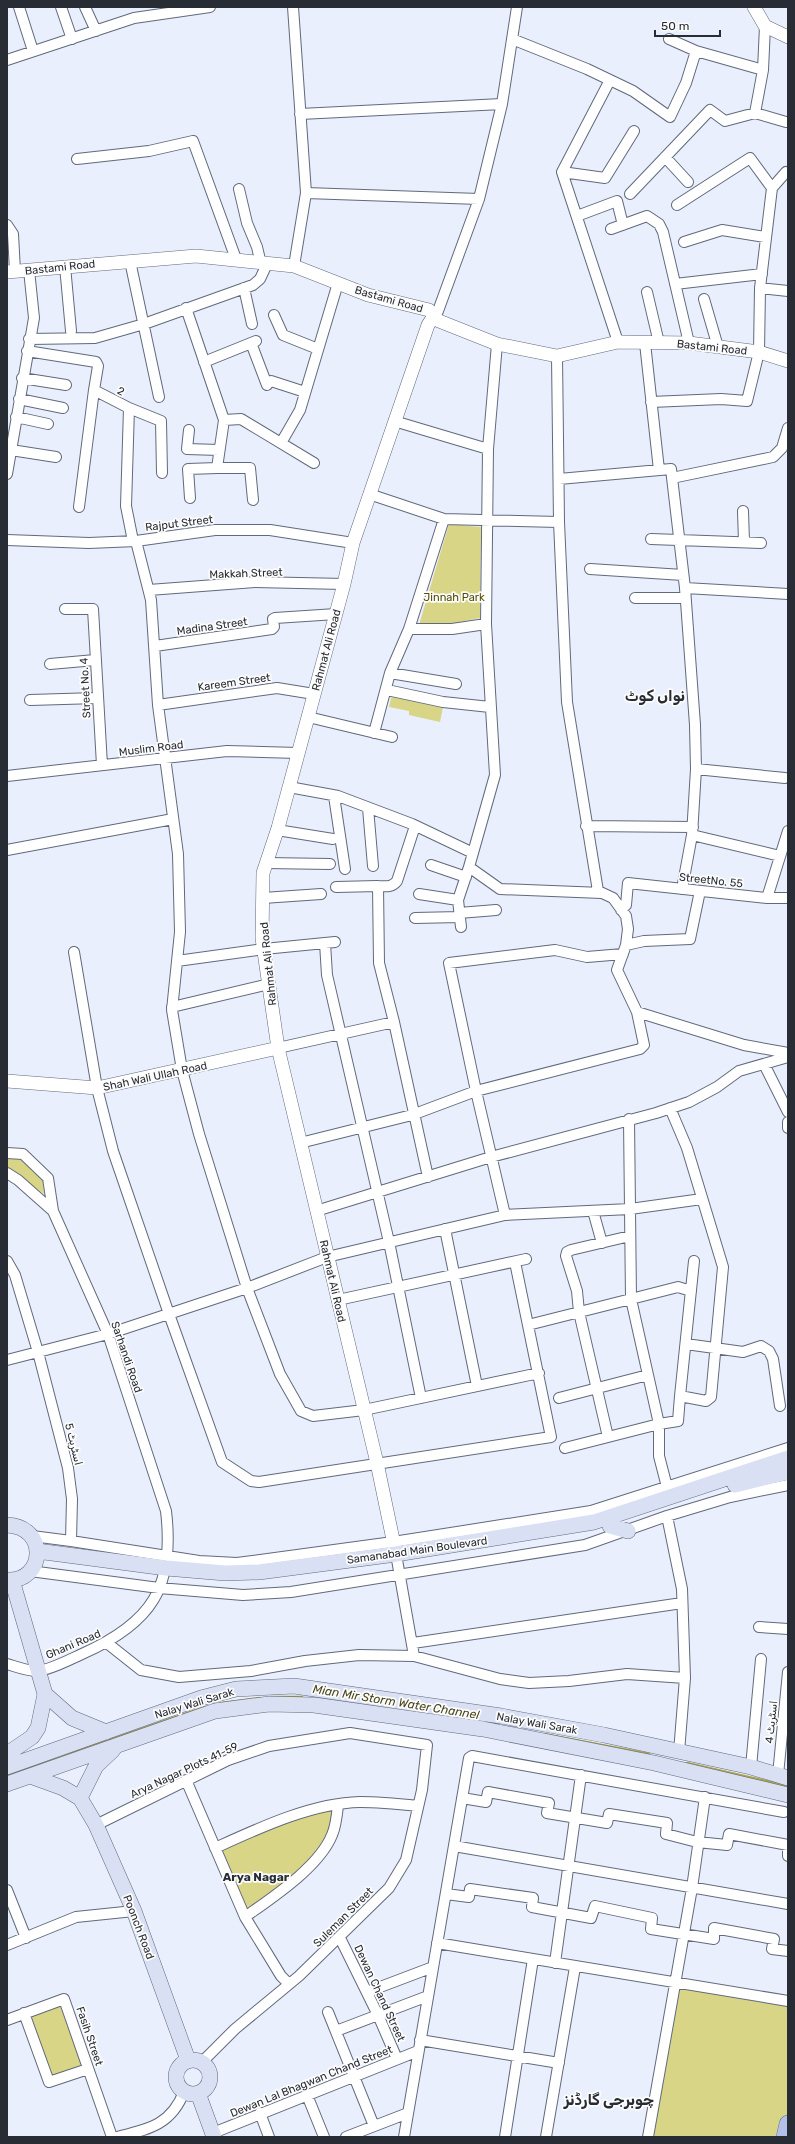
<svg xmlns="http://www.w3.org/2000/svg" width="795" height="2144" font-family="Rubik,Vazirmatn,sans-serif">
  <rect width="100%" height="100%" fill="#e9effc"/>
  <path fill="#d9d587" d="M449,524L481,527L480,618L450,624L419,625Z
    M392,694L443,707L440,722L409,715V711L389,707Z
    M7,1158H22L43,1179L44,1194L7,1168Z
    M337,1806L330,1836L318,1852L245,1918L210,1845Z
    M674,1983L788,2005L787,2137H648Z
    M64,1999L88,2069L49,2082L24,2013Z"/>
  <g fill="none" stroke-linecap="round" stroke-linejoin="round">
    <path stroke="#aba541" stroke-width="2.5" d="M271,1697H302
      M221,1703L260,1698
      M544,1734L649,1754
      M687,1763L788,1786
      M7,1775L205,1707"/>
    <defs>
      <path id="minor" d="M19,7L33,51
        M61,7L72,39
        M85,7L96,31
        M293,7L306,193L294,266
        M512,39L587,69L633,91L670,117L686,83L696,51
        M669,39L696,51L763,70
        M7,60L134,18L210,7
        M610,80L562,172L618,342
        M755,113L763,70L765,26
        M300,114L502,104
        M665,157L688,182
        M77,159L149,151L193,141L236,259
        M562,172L605,178L634,131
        M239,189L247,223L257,247L261,264
        M306,193L479,199
        M630,194L710,110L725,121L755,113L786,122
        M677,205L750,158L772,188
        M577,216L617,201L623,225
        M7,225L13,234L15,271
        M611,229L647,216L659,224L663,232L689,343
        M684,242L722,230L765,237
        M130,261L159,397
        M65,266L71,331
        M675,284L762,274
        M244,288L252,324
        M760,288L788,291
        M647,292L659,343
        M704,299L718,347
        M186,308L224,420L217,468L188,469L190,498
        M274,315L283,335L318,349
        M434,316L438,311L479,199L502,104L517,7
        M29,339L95,338L144,324L253,285L260,279L267,264
        M251,343L267,385
        M645,343L659,470
        M27,351L96,362L98,366L94,390L129,408L126,506L133,541
        M204,362L256,341
        M22,378L66,385
        M271,381L305,392
        M19,399L63,408
        M651,402L721,399L747,401L759,352L760,288L772,188L786,172L788,173
        M129,408L161,421L162,473
        M16,417L48,424
        M224,420L241,419L314,463
        M394,421L488,449
        M189,430L187,449L219,450
        M281,443L300,410L338,283
        M11,450L56,457
        M217,468H250L253,500
        M7,474L34,318L29,270
        M672,478L773,457L782,448L788,428
        M559,479L671,469L685,588L695,725L696,769L692,835L682,889
        M369,494L444,519L559,522
        M79,507L94,390
        M743,511L744,542
        M651,539L761,543
        M7,540L89,543L136,541L215,530H270L353,543
        M136,541L151,600L158,705L178,854L180,932L172,1010L182,1070L199,1134L247,1288L280,1374L301,1411L313,1416L364,1410L539,1373
        M590,569L683,575
        M685,588L788,594
        M149,590L255,582L344,584
        M635,598H685
        M65,609H93L102,765
        M486,624L495,775L469,867L500,889L602,893
        M409,629H452L486,624L488,449L497,344
        M155,646L272,629L274,627L273,619L275,618L336,614
        M50,664L95,660
        M390,673L456,684
        M387,690L443,702L490,707
        M30,700L97,698
        M158,705L277,688L314,694
        M308,717L392,737
        M374,733L390,673L409,629L444,519
        M696,769L785,778
        M7,776L227,751L298,753
        M289,787L338,796L412,824L473,853
        M334,796L345,869
        M368,808L373,866
        M415,826L397,881C392,888 385,886 378,886L379,963L394,1022L428,1177
        M586,826L693,827
        M277,830L333,839
        M692,835L780,856
        M7,850L173,819
        M266,863L330,864
        M431,865L466,877
        M336,887L378,886
        M419,894L458,900
        M263,898L321,894
        M767,898L788,831
        M621,910L626,905L628,883L767,898H788
        M459,913L496,910
        M415,918L460,917
        M461,927L458,900L469,867
        M325,943L327,975L389,1242L421,1398
        M626,945L644,941L690,939L700,891
        M74,952L97,1088L113,1151L169,1314L222,1462L251,1481L259,1482L551,1437L515,1262
        M177,961L264,949L335,942
        M172,1007L269,984
        M637,1012L744,1045L788,1053
        M278,1048L394,1022
        M764,1064L788,1112
        M670,1108L687,1148L723,1267L711,1397L706,1401L680,1396L694,1261
        M629,1119L631,1299L678,1287L691,1291
        M788,1122V1128
        M300,1143L412,1115L476,1091L640,1049L644,1045L637,1012L617,970L626,945L628,929L626,916L613,898L598,891L567,702L559,522L557,356
        M7,1153L23,1154L48,1178L53,1211
        M7,1173L18,1180L53,1211L108,1334L166,1511C175,1587 152,1623 82,1654C71,1659 48,1671 37,1671C27,1671 17,1667 7,1664
        M316,1211L491,1157L656,1113L689,1102L717,1087L739,1071L788,1057
        M593,1211L602,1243
        M505,1215L476,1091L449,963L555,950L587,957L623,954
        M445,1229L477,1386
        M7,1261L15,1275L38,1352L68,1468L72,1499L71,1541L199,1561L237,1563L393,1542L591,1511L788,1448
        M338,1300L526,1259
        M528,1325L631,1299L659,1424L565,1448
        M686,1344L743,1352L761,1346L769,1351L773,1359L780,1406
        M7,1360L108,1334L247,1288L327,1257L505,1215L630,1209L702,1199
        M559,1398L648,1375
        M608,1437L579,1312L577,1291L566,1256L567,1252L571,1250L630,1236
        M667,1487L659,1456V1424L678,1421L680,1396
        M667,1516L682,1589L685,1678L679,1752
        M32,1536L71,1541
        M30,1571L159,1588L243,1595L291,1592L585,1545L667,1516L730,1497L788,1485
        M759,1627L788,1629
        M107,1643L141,1670L179,1677L251,1671L305,1661L359,1655L414,1656L396,1554
        M413,1643L682,1603
        M414,1656L500,1679L529,1683L569,1681L627,1674L685,1678
        M751,1767L761,1659
        M778,1775L788,1672
        M186,1780L245,1917L281,1976L289,1984
        M462,1798L486,1802L488,1792L549,1803L547,1813L607,1823L609,1814L667,1823L666,1834L697,1842L727,1845L729,1834L788,1845V1856
        M96,1825L228,1760L269,1746L350,1733L427,1745L422,1790L406,1860L389,1888L299,1976L235,2029L202,2062
        M454,1846L788,1904
        M215,1848C259,1828 312,1803 360,1802C379,1802 399,1804 418,1806
        M7,1890L26,1938
        M446,1894L469,1897L470,1889L533,1898L532,1907L591,1918L595,1906L652,1918L651,1929L714,1939V1928L774,1939L772,1949L788,1951
        M245,1917C273,1897 319,1867 332,1835C336,1826 337,1815 338,1805
        M340,1938L378,2015L397,2059
        M437,1943L788,2001
        M7,1945L76,1917L134,1911
        M555,1963L581,1775
        M367,1992L433,1967
        M328,2012L374,2126
        M24,2013L49,2082L88,2069
        M7,2020L64,1999L112,2137
        M336,2031L428,1996
        M420,2040L559,2063
        M307,2095L324,2137
        M260,2113L269,2137
        M213,2133L418,2051
        M117,2137C149,2129 171,2125 184,2092
        M346,2137L408,2113
        M404,2137L469,1758L472,1756L784,1812
        M505,2137L533,1959
        M546,2137L575,1967
        M648,2137L692,1888L705,1797"/>
      <path id="tertiary" d="M754,7L765,26L788,37
        M7,272L196,256L294,266L368,295L429,310L439,321L497,344L557,356L618,342L689,343L759,352L788,361
        M7,1081L97,1088L278,1048
        M396,1554L377,1463L278,1048L262,938L263,873L278,828L344,584L353,543L428,325L434,316"/>
      <path id="secondary" d="M735,1485L788,1472
        M7,1525C49,1527 45,1582 7,1580
        M610,1526L628,1531
        M37,1551L166,1568L225,1573L259,1572L396,1554L594,1522L788,1458
        M45,1694L72,1718L106,1732
        M7,1754L32,1737L38,1728L45,1694L12,1580
        M7,1767L201,1698L236,1689L294,1686L501,1716L604,1735L751,1767L788,1778
        M30,1776L63,1788L80,1798L96,1825L134,1911L188,2060
        M7,1784L215,1711L269,1704L314,1705L483,1729L654,1763L788,1795
        M80,1798L96,1766L113,1750
        M176 2077a17 17 0 1 1 34 0a17 17 0 1 1-34 0Z
        M198,2093L214,2137"/>
      <path id="primary" d="M785,2137L788,2124"/>
    </defs>
    <use href="#minor" stroke="#61697c" stroke-width="12"/>
    <use href="#tertiary" stroke="#61697c" stroke-width="14"/>
    <use href="#secondary" stroke="#61697c" stroke-width="16"/>
    <use href="#primary" stroke="#6172a0" stroke-width="18"/>
    <use href="#minor" stroke="#fff" stroke-width="10"/>
    <use href="#tertiary" stroke="#fff" stroke-width="13"/>
    <use href="#secondary" stroke="#d9e0f4" stroke-width="15"/>
    <use href="#primary" stroke="#b3c1e9" stroke-width="17"/>
  </g>
  <g text-anchor="middle" stroke-width="3.5" stroke-linejoin="round" paint-order="stroke">
    <g font-size="11" fill="#282c34" stroke="#fcfcfc">
      <text transform="translate(60 267) rotate(-6)" y="4">Bastami Road</text>
      <text transform="translate(389 299) rotate(16)" y="4">Bastami Road</text>
      <text transform="translate(712 347) rotate(6)" y="4">Bastami Road</text>
      <text transform="translate(121 391) rotate(27)" y="4">2</text>
      <text transform="translate(179 523) rotate(-7)" y="4">Rajput Street</text>
      <text transform="translate(246 573) rotate(-2)" y="4">Makkah Street</text>
      <text transform="translate(212 626) rotate(-8)" y="4">Madina Street</text>
      <text transform="translate(326 650) rotate(-75)" y="4">Rahmat Ali Road</text>
      <text transform="translate(234 682) rotate(-8)" y="4">Kareem Street</text>
      <text transform="translate(85 688) rotate(-93)" y="4">Street No. 4</text>
      <text transform="translate(151 748) rotate(-7)" y="4">Muslim Road</text>
      <text transform="translate(711 880) rotate(6)" y="4">StreetNo. 55</text>
      <text transform="translate(268 964) rotate(-96)" y="4">Rahmat Ali Road</text>
      <text transform="translate(155 1076) rotate(-12)" y="4">Shah Wali Ullah Road</text>
      <text transform="translate(333 1281) rotate(77)" y="4">Rahmat Ali Road</text>
      <text transform="translate(127 1357) rotate(71)" y="4">Sarhandi Road</text>
      <text transform="translate(74 1444) rotate(76)" y="4">اسٹریٹ 5</text>
      <text transform="translate(417 1550) rotate(-8)" y="4">Samanabad Main Boulevard</text>
      <text transform="translate(73 1644) rotate(-23)" y="4">Ghani Road</text>
      <text transform="translate(194 1703) rotate(-17)" y="4">Nalay Wali Sarak</text>
      <text transform="translate(771 1722) rotate(-84)" y="4">اسٹریٹ 4</text>
      <text transform="translate(537 1723) rotate(10)" y="4">Nalay Wali Sarak</text>
      <text transform="translate(184 1770) rotate(-25)" y="4">Arya Nagar Plots 41-59</text>
      <text transform="translate(343 1917) rotate(-45)" y="4">Suleman Street</text>
      <text transform="translate(139 1927) rotate(69)" y="4">Poonch Road</text>
      <text transform="translate(380 1993) rotate(65)" y="4">Dewan Chand Street</text>
      <text transform="translate(90 2036) rotate(71)" y="4">Fasih Street</text>
      <text transform="translate(311 2081) rotate(-22)" y="4">Dewan Lal Bhagwan Chand Street</text>
    </g>
    <g font-size="11" fill="#544f00" stroke="#fcfcfc">
      <text x="454" y="601">Jinnah Park</text>
    </g>
    <g font-size="12" font-style="italic" fill="#49461d" stroke="#fcfcfc">
      <text transform="translate(396 1702) rotate(9)" y="4">Mian Mir Storm Water Channel</text>
    </g>
    <g font-size="12" font-weight="bold" fill="#282c34" stroke="#fcfcfc">
      <text x="256" y="1881">Arya Nagar</text>
    </g>
    <g font-size="15" font-weight="bold" fill="#282c34" stroke="#fcfcfc">
      <text x="655" y="701">نواں کوٹ</text>
      <text x="609" y="2105">چوبرجی گارڈنز</text>
    </g>
  </g>
  <rect width="795" height="2144" fill="none" stroke="#282c34" stroke-width="16"/>
  <path d="M655 30v6h65v-6" fill="none" stroke="#282c34" stroke-width="2"/>
  <text x="661" y="30" font-size="12" fill="#282c34" stroke="#fcfcfc" stroke-width="3" paint-order="stroke">50 m</text>
</svg>
